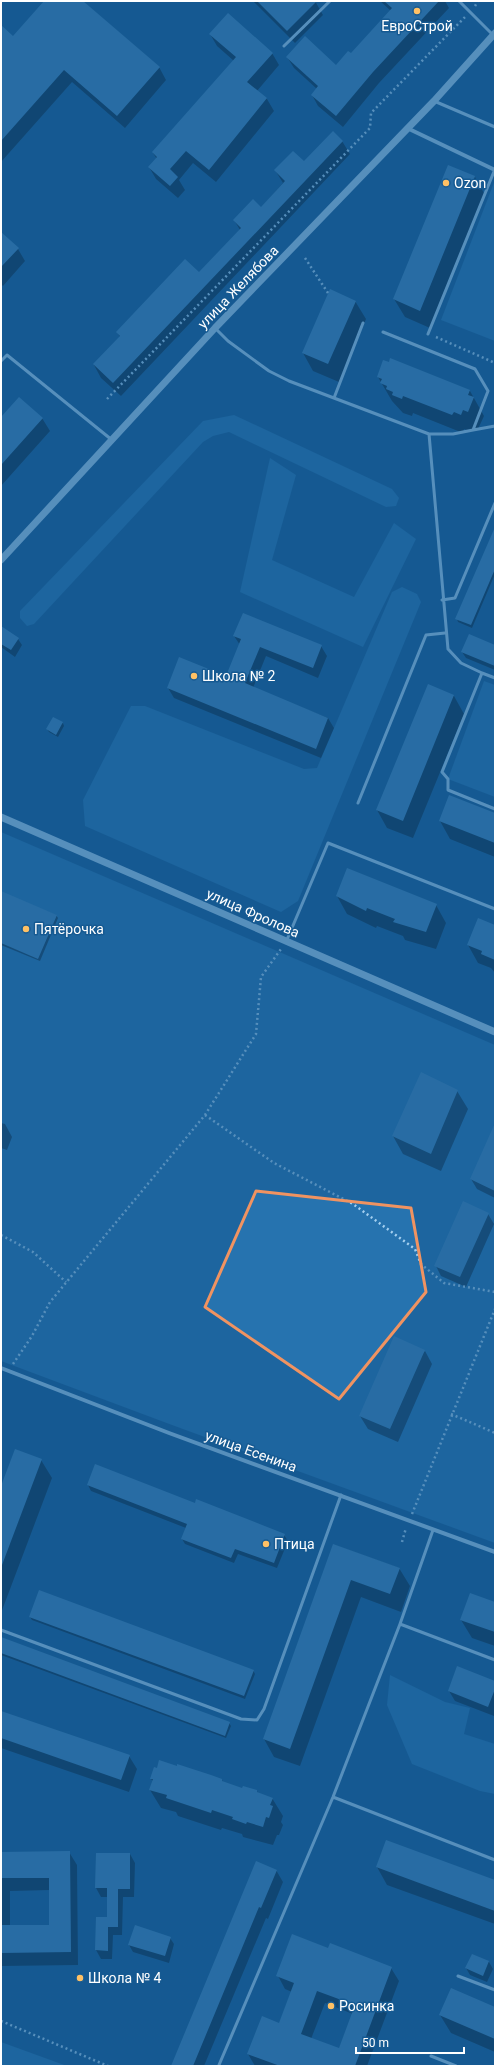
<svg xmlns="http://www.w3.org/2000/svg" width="496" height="2067" font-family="Roboto,sans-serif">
  <rect width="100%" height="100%" fill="#165a92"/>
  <path fill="#2673af" d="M495,180V341L441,320Z
    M234,415L392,489L399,498L396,506L386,507L229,432L213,436L203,442L34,624L27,626L20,618V611L203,421Z
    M270,458L296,475L272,560L354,597L394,523L416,539L363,647L240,592Z
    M402,587L417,594L421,602L298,901L281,912L85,826L83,800L131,706H145L304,769L317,768L392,592Z
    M484,681L495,685V797L448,779Z
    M1,832L495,1045V1543L172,1425L1,1361Z
    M390,1675L445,1702L470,1708L464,1734L495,1744V1794L480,1791L412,1764L387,1705Z
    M1,2042L67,2066H1Z"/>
  <path fill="#0007" fill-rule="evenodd" d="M45,1H82L159,67L166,80L125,128L72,82L1,162V27L14,38Z
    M253,1H315L323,15L295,43Z
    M380,1H445L449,8L379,83L343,127L318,106L312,95L317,89L294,68L287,57L336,66L351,55L391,11Z
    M210,34L272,53L279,65L257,91L267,99L274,111L216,182L193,163L179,180L185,190L178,198L156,179L149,167L157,159L153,153L234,61L217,46Z
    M342,141L350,154L121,396L101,378L94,365L120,337L117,332L199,273L240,230L234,220L261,208L283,183L275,170L304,163Z
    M475,177L485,195L430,328L405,317L394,299Z
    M1,233L18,249L25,261L3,286L1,284Z
    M355,301L366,319L339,382L313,371L303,353Z
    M391,360L470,391L484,416L478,429L473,427L471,432L464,429L463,433L413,413L412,416L403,413L392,401L378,377Z
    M42,418L50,431L1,486V419Z
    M495,528V574L472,628L458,622L457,619Z
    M1,632L18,639L22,645L15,657L1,647Z
    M234,636L321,646L327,656L318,678L266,656L253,688L328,718L334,728L321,758L174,698L168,688L227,677L240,645Z
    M495,646V670L466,658L462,652Z
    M428,686L454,696L464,714L413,838L387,828L377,810Z
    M63,723L64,726L58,737L49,732L47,729Z
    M495,814V857L450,839L440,821Z
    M1,892L56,915L58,918L40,961L1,945Z
    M337,896L436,905L446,923L436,949L405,940L403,936L377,926L376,928L347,914Z
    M495,926V973L491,968L478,963L468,945Z
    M421,1074L457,1091L468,1109L441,1171L403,1154L393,1136Z
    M1,1123L5,1124L12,1137L7,1150L1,1148Z
    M495,1125V1198L477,1189L471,1179Z
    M488,1214L494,1224L466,1287L441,1276L436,1266Z
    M425,1351L432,1364L398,1442L368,1429L360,1416Z
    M16,1450L41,1460L52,1478L1,1613V1489Z
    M88,1485L195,1504L284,1535L288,1541L277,1568L238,1554L234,1563L185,1544L182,1539L186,1528L91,1491Z
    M334,1545L399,1568L410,1586L401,1612L361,1597L300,1766L274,1757L264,1739Z
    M495,1603V1646L472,1638L461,1620Z
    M30,1617L253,1670L255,1674L245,1699L32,1620Z
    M1,1638L229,1723L231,1726L226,1738L1,1655Z
    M495,1682L494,1716L455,1701L449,1691Z
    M1,1712L129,1756L137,1769L129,1792L1,1748Z
    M151,1779L222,1780L223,1783L243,1789L257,1791L258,1794L272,1798L283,1816L281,1822L283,1825L279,1835H277L273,1845L243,1837L242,1834L222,1828L221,1830L178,1816L176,1812L161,1808L150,1790L153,1781Z
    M69,1852L77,1865L78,1965L1,1966V1853ZM50,1890V1926H10V1891Z
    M130,1854L135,1863L134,1897H123L122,1935H113L112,1959H101L96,1950L97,1918H108V1897H101L96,1888Z
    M377,1867L495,1881V1924L387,1885Z
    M276,1870L283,1882L268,1919L266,1918L204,2066H172Z
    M170,1938L174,1944L169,1963L133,1952L129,1945Z
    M329,1949L391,1968L399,1981L367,2066H255L248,2054L280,2024L292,1992L285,1989L278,1976ZM325,2003L353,2014L339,2049L311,2039Z
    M472,1955L489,1962L493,1969L487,1982L470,1975L466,1968Z
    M495,2009V2052L451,2033L440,2015Z"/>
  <path fill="#3f84ba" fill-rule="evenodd" d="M44,1H83L160,67L117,116L64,70L1,141V25L13,36Z
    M257,1H317L287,31Z
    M384,1H439L373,72L336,116L311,95L318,86L286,57L305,36L336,65L348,51L351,53L392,8Z
    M228,13L273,53L247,82L267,98L209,170L186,151L170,169L178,177L170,186L148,167L157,157L152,152L236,57L209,34Z
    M333,131L343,141L113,383L93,364L120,336L116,332L185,259L199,272L241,228L233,220L253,199L261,207L285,181L274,170L293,151L304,161Z
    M448,165L475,176L420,311L393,299Z
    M1,232L19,248L1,267Z
    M330,289L356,301L328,364L302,353Z
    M390,358L470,390L468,395L474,397L468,412L463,410L461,415L454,412L452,415L403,396L402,399L392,395L393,392L386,389L387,386L380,383L382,379L377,377L383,360L389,362Z
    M19,397L43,418L1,465V417Z
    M495,527V569L471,625L455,619Z
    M243,613L322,645L313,668L260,647L245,683L328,718L316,749L167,688L179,657L226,676L241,639L233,636Z
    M1,626L19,638L11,650L1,644Z
    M469,634L495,645V666L461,652Z
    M428,684L454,695L403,821L376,810Z
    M53,717L63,722L56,735L46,729Z
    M449,795L495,813V843L439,821Z
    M347,868L437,904L426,932L393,922L395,919L367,908L366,911L336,896Z
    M1,891L57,915L38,959L1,943Z
    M478,918L495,925V960L481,954L482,951L467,945Z
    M421,1072L458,1090L431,1154L392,1136Z
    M495,1123V1191L470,1179Z
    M463,1201L489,1213L460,1277L434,1266Z
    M394,1336L425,1350L390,1429L359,1416Z
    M15,1449L42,1459L2,1565L1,1486Z
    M95,1464L195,1503L196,1499L285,1534L274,1563L235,1549L231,1558L181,1539L187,1524L87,1485Z
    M333,1544L400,1568L390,1594L351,1580L290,1749L263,1739Z
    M39,1590L254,1670L244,1696L29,1617Z
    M470,1593L495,1602V1632L460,1620Z
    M1,1637L230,1722L225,1736L1,1653Z
    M457,1666L495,1681V1689L488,1707L448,1691Z
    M1,1711L130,1755L121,1780L1,1738Z
    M159,1760L177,1766V1764L211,1775L222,1779V1781L242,1788L243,1786L257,1790V1792L273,1798L270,1805L273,1806L269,1818L266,1817L263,1827L247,1822L246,1824L232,1819L233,1817L212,1810L211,1813L166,1798L167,1795L149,1790L153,1779H150L154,1767L157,1768Z
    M386,1840L495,1880V1911L376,1867Z
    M70,1851L71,1952L1,1953V1925H49V1878H1V1852Z
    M96,1853H130V1889H118V1927H108V1951L95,1950L96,1917H107V1888H95Z
    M256,1861L277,1870L261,1908L259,1907L193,2066H171Z
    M135,1925L171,1937L165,1956L128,1945Z
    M292,1934L328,1948L330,1943L392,1967L355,2066H280L247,2054L262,2016L279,2023L294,1983L276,1976ZM317,1991L355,2005L339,2048L301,2034Z
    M472,1954L489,1961L483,1976L465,1968Z
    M451,1988L495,2007V2039L439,2015Z"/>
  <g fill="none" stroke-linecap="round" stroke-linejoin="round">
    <path stroke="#a5d0f0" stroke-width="2.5" stroke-dasharray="2 3" stroke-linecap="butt" d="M475,6L478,1
      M305,258L328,293
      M436,337L495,363
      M107,399L370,128L371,113L465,17
      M205,1115L274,1163L353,1204L415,1249L421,1264L444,1283L495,1292
      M1,1235L33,1252L66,1282
      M13,1364L32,1336L50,1302L205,1115L256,1034L261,977L281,949
      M451,1414L495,1433
      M412,1514L495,1309
      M402,1542L406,1528
      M1,2021L108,2066"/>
    <path stroke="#a5d0f0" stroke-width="3" d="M459,1L493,35
      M284,46L330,1
      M434,101L495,127
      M215,328L228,341L269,371L289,381L429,434H453L473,430L488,391L475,369L383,332
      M428,334L495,169
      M1,361L7,355L112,440
      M334,398L363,323
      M473,430L495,426
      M429,434L448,649L461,663L482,673L442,772L448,779V790L495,809
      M442,600L455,598L495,503
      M482,673L495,678
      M358,803L426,635L445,633
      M286,942L328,843L495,909
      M433,1530L400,1624L495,1660
      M1,1630L241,1719L257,1720L264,1709L341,1495
      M333,1797L495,1860
      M458,1976L495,1990
      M431,2056L456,2066
      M219,2065L333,1797L400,1624"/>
    <path stroke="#a5d0f0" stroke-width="4" d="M407,128L495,170
      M1,1368L169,1433L495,1552"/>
    <path stroke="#a5d0f0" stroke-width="7" d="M1,560L215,328L434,101L495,33
      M1,817L495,1032"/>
  </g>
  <path d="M0 0H496V2067H0ZM256,1191L411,1208L426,1292L339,1399L205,1307Z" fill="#165a92" fill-opacity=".55" fill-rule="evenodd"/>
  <path fill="none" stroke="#f09361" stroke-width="3" stroke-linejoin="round" d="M256,1191L411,1208L426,1292L339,1399L205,1307Z"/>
  <g fill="#ffc165" stroke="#165a92" stroke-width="1.5">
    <circle cx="417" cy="11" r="4"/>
    <circle cx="446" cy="183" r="4"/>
    <circle cx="194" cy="676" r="4"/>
    <circle cx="26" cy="929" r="4"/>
    <circle cx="266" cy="1544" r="4"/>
    <circle cx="80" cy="1978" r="4"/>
    <circle cx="331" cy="2006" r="4"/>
  </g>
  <g text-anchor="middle" stroke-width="3" stroke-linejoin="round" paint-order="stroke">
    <g font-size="14" fill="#fff" stroke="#165a92" text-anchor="start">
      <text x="417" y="31" text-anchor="middle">ЕвроСтрой</text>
      <text x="454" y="188">Ozon</text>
      <text x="202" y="681">Школа № 2</text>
      <text x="34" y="934">Пятёрочка</text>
      <text x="274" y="1549">Птица</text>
      <text x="88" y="1983">Школа № 4</text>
      <text x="339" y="2011">Росинка</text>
    </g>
    <g font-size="14" fill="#fff" stroke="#165a92">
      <text transform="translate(238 287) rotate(-46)" y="5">улица Желябова</text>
      <text transform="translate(253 913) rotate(24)" y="5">улица Фролова</text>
      <text transform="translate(251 1451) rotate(20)" y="5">улица Есенина</text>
    </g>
  </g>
  <rect width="496" height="2067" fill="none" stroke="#ffffff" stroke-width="4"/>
  <path d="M356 2047v6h108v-6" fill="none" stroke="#ffffff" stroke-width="2"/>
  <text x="362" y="2047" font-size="12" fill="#ffffff" stroke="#165a92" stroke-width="3" paint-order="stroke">50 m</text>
</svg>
